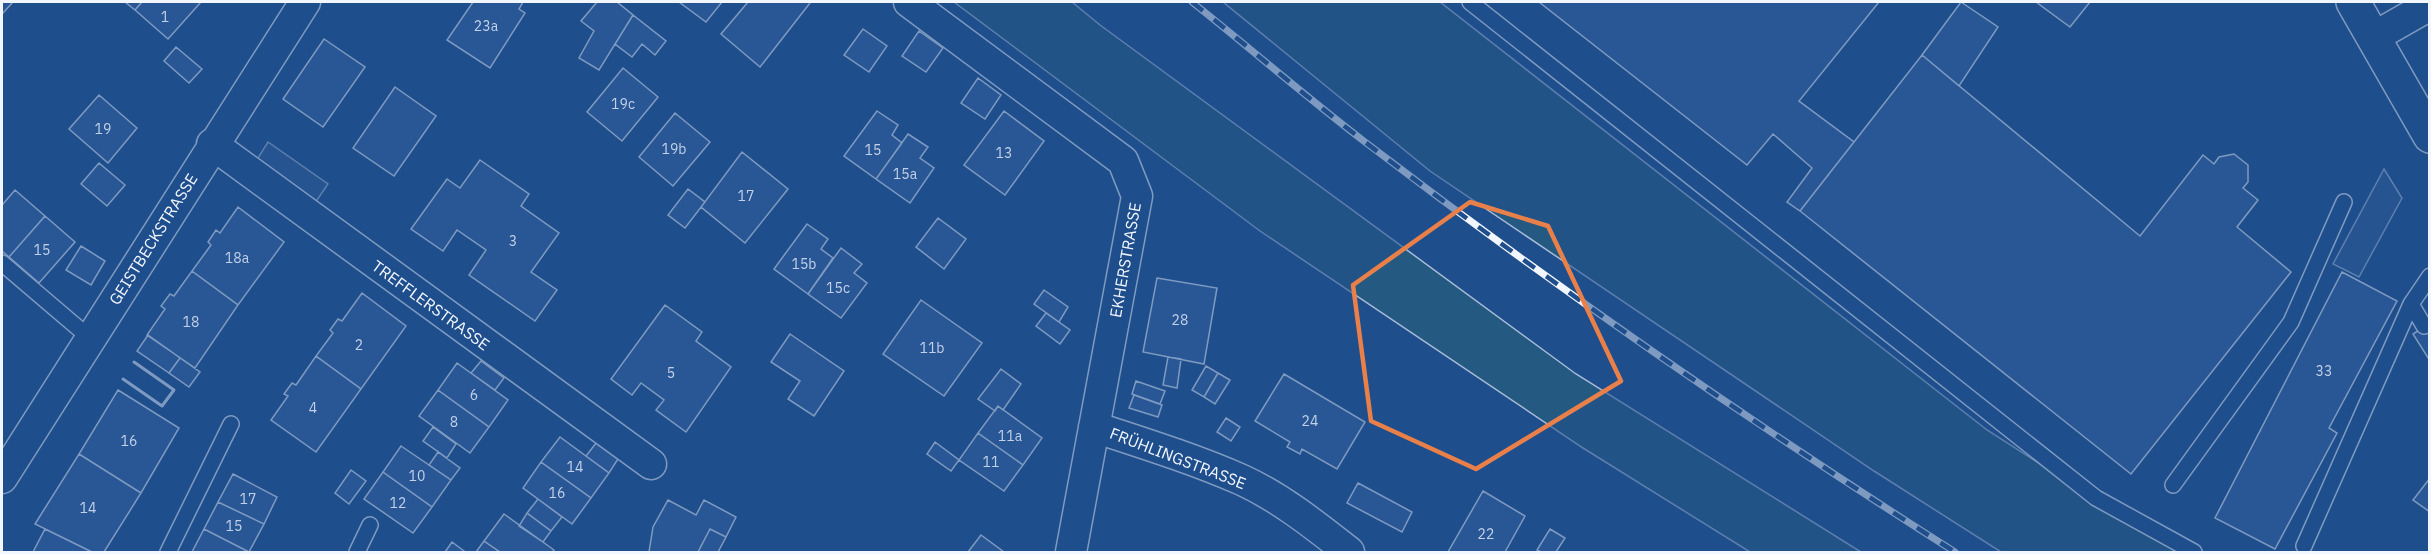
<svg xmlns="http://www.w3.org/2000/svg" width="2431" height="554" font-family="'IBM Plex Sans',sans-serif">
  <rect width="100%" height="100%" fill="#1f4e8c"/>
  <path fill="#245a82" stroke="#a8bbd7" stroke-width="1.5" d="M954,2H1072L1100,25L1576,374L1861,552H1750L1583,448L1260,231Z
    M1223,2H1440L1987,430L2177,552H2001L1874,471L1430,171Z"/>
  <path fill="#305b95" stroke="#a8bbd7" stroke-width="1.5" d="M268,142L328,184L315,203L256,161Z
    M2384,169L2402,198L2359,277L2333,264Z"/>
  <path fill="#3563a3" stroke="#f2f6ff" stroke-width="1.5" d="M2,2H13L2,14Z
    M125,2H142L135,10Z
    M142,2H201L168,39L135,10Z
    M473,2H523L519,9L525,13L490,68L447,40Z
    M597,2H617L633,15L599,70L579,58L594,31L581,21Z
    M679,2H722L706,22Z
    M748,2H808L810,3L760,67L721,34Z
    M1539,2H1879L1799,101L1854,142L1800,211L1787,202L1812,168L1773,134L1747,165Z
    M1961,2L1998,27L1959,86L1922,55Z
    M2036,2H2090L2070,27Z
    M633,15L666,41L655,55L642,44L632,57L615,44Z
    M863,29L887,46L869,72L844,55Z
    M919,31L943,48L926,72L902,56Z
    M324,39L365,67L323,127L283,99Z
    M176,47L202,69L189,83L164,61Z
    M1922,55L2140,236L2203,155L2214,164L2219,157L2234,154L2248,165V182L2243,188L2258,200L2237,227L2291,272L2131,474L1800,211Z
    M623,68L658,97L622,141L587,112Z
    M978,78L1001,95L985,119L961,103Z
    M395,87L436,116L394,176L353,148Z
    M99,95L137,128L108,163L69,129Z
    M877,111L898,125L892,135L902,143L876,179L844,156Z
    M1004,111L1044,141L1005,195L964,165Z
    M675,113L710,142L673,186L639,157Z
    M908,134L928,147L920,158L934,168L910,203L876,179Z
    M742,152L788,189L745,243L701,207Z
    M480,160L529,194L521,206L559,233L531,272L557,290L535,321L469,275L486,250L457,230L443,251L411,229L447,179L460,188Z
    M99,163L125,185L107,206L81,184Z
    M688,189L705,202L685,228L668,215Z
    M15,190L45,216L9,257L2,251V205Z
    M238,207L284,242L238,305L192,271L211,245L208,242L216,230L220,233Z
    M45,216L75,242L39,283L9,257Z
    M938,218L966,239L944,269L916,247Z
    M807,224L828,239L821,249L833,258L808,294L774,269Z
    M81,246L105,261L91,285L66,270Z
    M841,248L862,264L854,273L867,283L841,318L808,294Z
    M192,271L238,305L195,368L147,335L165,309L161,306L170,294L174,296Z
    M2342,272L2397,301L2329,428L2337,433L2275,549L2215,518Z
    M1157,278L1217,288L1204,364L1143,352Z
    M1044,290L1068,307L1059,322L1034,304Z
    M362,293L406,326L361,389L316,356L333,333L330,330L338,319L342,321Z
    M921,300L982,343L944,396L883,354Z
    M665,305L702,332L696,341L731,367L686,432L656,410L664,400L641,383L632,395L611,379Z
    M1046,313L1070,330L1060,344L1036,326Z
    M2430,323V361L2413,334Z
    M790,334L844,371L814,416L788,399L800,381L771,362Z
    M148,335L180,358L169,373L137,351Z
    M316,356L361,389L316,452L271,420L288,396L284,394L292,383L296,385Z
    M1168,357L1181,359L1177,388L1163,385Z
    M180,358L200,372L189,387L169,373Z
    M481,361L504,378L495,390L471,373Z
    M457,363L508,400L489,427L438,390Z
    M1206,366L1218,373L1204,397L1192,390Z
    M1001,369L1021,384L1003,410L998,406L995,411L978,399Z
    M1218,373L1230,380L1215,404L1204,397Z
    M1284,374L1365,422L1337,469L1302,449L1300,454L1287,447L1290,442L1255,421Z
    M1136,381L1165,391L1160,404L1132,394Z
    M118,390L179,428L141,493L79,454Z
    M438,390L489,427L470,453L419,416Z
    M1134,395L1162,405L1158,417L1129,408Z
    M998,406L1042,438L1023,465L978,433Z
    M1226,418L1240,427L1231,441L1217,432Z
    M433,427L456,444L447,458L423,441Z
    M978,433L1023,465L1004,491L959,460Z
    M560,437L609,473L591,498L541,462Z
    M935,442L959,460L951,471L927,454Z
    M596,443L618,459L609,473L586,456Z
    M401,446L451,480L432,507L383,472Z
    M438,452L460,468L451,480L429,465Z
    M79,454L141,493L104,552H92L35,524Z
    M541,462L591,498L572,524L523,488Z
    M351,470L366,481L349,504L335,493Z
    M383,472L432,507L413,533L364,499Z
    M233,474L277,497L264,524L218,502Z
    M2430,478V512L2413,500Z
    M1358,483L1412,512L1402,532L1347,503Z
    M1483,491L1525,516L1505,552H1448Z
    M538,499L562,517L551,531L527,513Z
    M668,500L696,515L704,500L736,517L726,537L710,529L698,552H649L653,527Z
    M218,502L264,524L249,552L204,529Z
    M527,513L551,531L543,542L519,526Z
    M504,514L554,550L552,552H500L484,541Z
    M45,529L92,552H33Z
    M204,529L249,552H192Z
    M710,529L726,537L718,552H698Z
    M1550,529L1565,538L1556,552H1541L1537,550Z
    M981,535L1004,552H968Z
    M484,541L500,552H476Z
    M452,542L464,551L463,552H445Z"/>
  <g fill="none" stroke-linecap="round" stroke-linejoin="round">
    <defs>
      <path id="service" d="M1470,2L2096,498L2194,552
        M2,263L91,339
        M2411,304L2424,326
        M2173,485L2291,322L2344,202
        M2304,546L2411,304L2430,276
        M168,552L231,424
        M357,552L370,525"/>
      <path id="minor" d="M909,2L1123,161L1137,196L1071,552
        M2374,37L2430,5
        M212,144L651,464
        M1094,427C1143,443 1194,459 1242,480C1281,498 1316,526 1349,552
        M2,478L305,2"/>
      <path id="secondary" d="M2353,2L2430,136"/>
    </defs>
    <use href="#service" stroke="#f2f6ff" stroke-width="18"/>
    <use href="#minor" stroke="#f2f6ff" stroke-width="33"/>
    <use href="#secondary" stroke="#f2f6ff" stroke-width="36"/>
    <use href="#service" stroke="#1f4e8c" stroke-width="15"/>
    <use href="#minor" stroke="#1f4e8c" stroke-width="30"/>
    <use href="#secondary" stroke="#1f4e8c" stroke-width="33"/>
    <defs>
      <path id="rail" d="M1192,2C1250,48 1306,97 1365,142C1555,287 1753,424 1955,552"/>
    </defs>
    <use href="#rail" stroke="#f2f6ff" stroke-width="7"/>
    <use href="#rail" stroke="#1f4e8c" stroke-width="4.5" stroke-dasharray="14" stroke-linecap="butt"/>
    <path stroke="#f2f6ff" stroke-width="3" d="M123,379L162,406L174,390L134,362"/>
  </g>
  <path d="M0 0H2431V554H0ZM1470,202L1548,226L1621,381L1476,469L1371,421L1353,285Z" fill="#1f4e8c" fill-opacity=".55" fill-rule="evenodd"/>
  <path fill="none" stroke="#ea8049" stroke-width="4.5" stroke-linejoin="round" d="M1470,202L1548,226L1621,381L1476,469L1371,421L1353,285Z"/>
  <g text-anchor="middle" stroke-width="4.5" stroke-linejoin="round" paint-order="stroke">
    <g font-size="14" fill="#c3d1e8">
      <text x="165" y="22">1</text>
      <text x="486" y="31">23a</text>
      <text x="623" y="109">19c</text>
      <text x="103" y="134">19</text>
      <text x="674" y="154">19b</text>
      <text x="873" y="155">15</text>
      <text x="1004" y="158">13</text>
      <text x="905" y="179">15a</text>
      <text x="746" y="201">17</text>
      <text x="513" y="246">3</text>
      <text x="42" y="255">15</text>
      <text x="237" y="263">18a</text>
      <text x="804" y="269">15b</text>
      <text x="838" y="293">15c</text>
      <text x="1180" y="325">28</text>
      <text x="191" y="327">18</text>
      <text x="359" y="350">2</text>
      <text x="932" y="353">11b</text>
      <text x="2324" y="376">33</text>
      <text x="671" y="378">5</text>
      <text x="474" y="400">6</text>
      <text x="313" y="413">4</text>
      <text x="1310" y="426">24</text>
      <text x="454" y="427">8</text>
      <text x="1010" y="441">11a</text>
      <text x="129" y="446">16</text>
      <text x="991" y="467">11</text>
      <text x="575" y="472">14</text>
      <text x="417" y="481">10</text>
      <text x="557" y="498">16</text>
      <text x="248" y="504">17</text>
      <text x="398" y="508">12</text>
      <text x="88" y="513">14</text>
      <text x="234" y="531">15</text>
      <text x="1486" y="539">22</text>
    </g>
    <g font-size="16" fill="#f2f6ff" stroke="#1f4e8c">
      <text transform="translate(153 239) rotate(-58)" y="6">GEISTBECKSTRASSE</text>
      <text transform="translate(1125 260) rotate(-80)" y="6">EKHERSTRASSE</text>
      <text transform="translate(431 305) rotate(36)" y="6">TREFFLERSTRASSE</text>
      <text transform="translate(1178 458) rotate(21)" y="6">FRÜHLINGSTRASSE</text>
    </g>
  </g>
  <rect width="2431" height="554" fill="none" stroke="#f2f6ff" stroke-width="6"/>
</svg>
